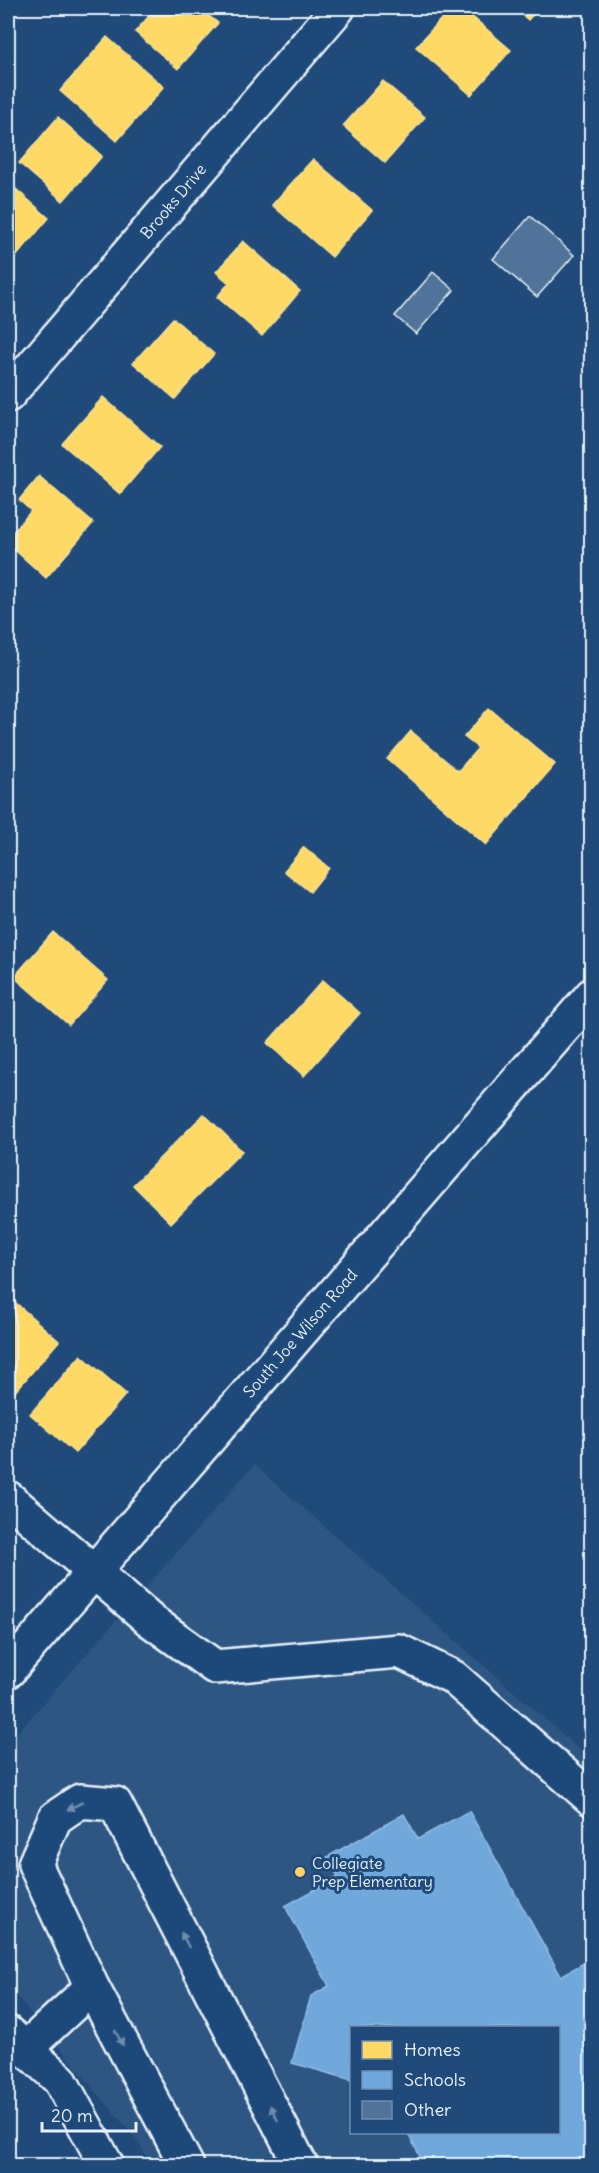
<svg xmlns="http://www.w3.org/2000/svg" width="599" height="2173" font-family="Delius,sans-serif">
  <rect width="100%" height="100%" fill="#1f4a7a"/>
  <filter id="ink" filterUnits="userSpaceOnUse"><feTurbulence type="fractalNoise" baseFrequency=".0167" numOctaves="2"/><feDisplacementMap in="SourceGraphic" scale="12" xChannelSelector="R" yChannelSelector="G"/><feConvolveMatrix kernelMatrix="1 2 1 2 8 2 1 2 1" color-interpolation-filters="sRGB"/></filter>
  <g filter="url(#ink)">
    <path fill="#2e5683" fill-rule="evenodd" d="M254,1465L591,1759V2165H152L136,2139L8,1986V1743ZM352,2028H558V2132H352Z"/>
    <path fill="#ffd966" stroke="#f8e092" stroke-width="1.5" d="M156,8H199L218,23L178,69L135,32Z
      M451,8H462L511,50L471,95L416,47Z
      M514,8H539L528,20Z
      M107,37L164,87L117,141L60,91Z
      M383,81L425,117L385,163L343,126Z
      M58,117L102,156L63,201L19,163Z
      M313,159L372,210L332,257L272,205Z
      M8,182L49,218L8,266Z
      M243,241L300,291L262,336L217,297L229,283L216,272Z
      M173,318L214,354L175,399L133,363Z
      M103,397L160,447L120,494L62,444Z
      M39,476L93,523L46,578L8,544V538L31,511L19,500Z
      M489,708L555,764L486,845L387,759L411,731L458,771L478,748L464,737Z
      M304,847L329,868L310,892L284,871Z
      M53,932L108,980L69,1025L14,977Z
      M323,980L360,1013L304,1076L267,1043Z
      M204,1114L242,1151L171,1223L133,1185Z
      M8,1296L59,1341L14,1393L8,1387Z
      M81,1355L126,1394L75,1453L30,1414Z"/>
    <path fill="#6fa8dc" stroke="#93bee4" stroke-width="1.5" d="M469,1811L561,1976L589,1960L592,1964V2166H425L407,2132H558V2028H352V2080L292,2063L311,1996L329,1986L285,1906L338,1877L327,1857L404,1814L418,1839Z"/>
    <path fill="#517399" stroke="#e8f1f8" stroke-width="1.5" d="M530,216L574,255L537,297L493,259Z
      M433,272L454,290L416,334L395,316Z"/>
    <g fill="none" stroke-linecap="round" stroke-linejoin="round">
      <defs>
        <path id="minor" d="M8,395L338,8
          M8,1498L150,1620L215,1667L399,1651L453,1677L592,1799
          M8,1671L592,995
          M8,2033L60,2080L107,2166
          M25,2049L92,1987
          M187,2166L92,1987L35,1864L55,1818L80,1801L115,1804L301,2166"/>
      </defs>
      <use href="#minor" stroke="#e8f1f8" stroke-width="38"/>
      <use href="#minor" stroke="#1f4a7a" stroke-width="33"/>
    </g>
    <defs><path id="oneway-solid" d="M-6-.8H1V-3.2L6.5 0L1 3.2V.8H-6Z" transform="scale(1.5)"/></defs>
    <g fill="#6f8dac">
      <use href="#oneway-solid" transform="translate(75 1806) rotate(153)"/>
      <use href="#oneway-solid" transform="translate(185 1940) rotate(-117)"/>
      <use href="#oneway-solid" transform="translate(119 2038) rotate(62)"/>
      <use href="#oneway-solid" transform="translate(274 2113) rotate(-117)"/>
    </g>
  </g>
  <circle fill="#ffd166" stroke="#1f4a7a" stroke-width="2" cx="300" cy="1872" r="6"/>
  <g text-anchor="middle" stroke-width="6" stroke-linejoin="round" paint-order="stroke">
    <g font-size="16" fill="#e8f1f8" stroke="#1f4a7a">
      <text transform="translate(173 201) rotate(-50)" y="6">Brooks Drive</text>
      <text transform="translate(300 1333) rotate(-49)" y="6">South Joe Wilson Road</text>
    </g>
    <g font-size="16" fill="#e8f1f8" stroke="#1f4a7a" text-anchor="start">
      <text x="312" y="1869">Collegiate<tspan x="312" dy="18">Prep Elementary</tspan></text>
    </g>
  </g>
  <rect width="599" height="2173" fill="none" stroke="#1f4a7a" stroke-width="30"/>
  <rect x="15" y="15" width="569" height="2143" fill="none" stroke="#e8f1f8" stroke-width="2" filter="url(#ink)"/>
  <rect x="350" y="2026" width="210" height="108" fill="#1f4a7a" stroke="#6f8dac" stroke-width="1.5"/>
  <rect x="362" y="2041" width="30" height="18" fill="#ffd966" stroke="#6f8dac" stroke-width="1.5"/>
  <text x="404" y="2056" font-size="18" fill="#e8f1f8">Homes</text>
  <rect x="362" y="2071" width="30" height="18" fill="#6fa8dc" stroke="#6f8dac" stroke-width="1.5"/>
  <text x="404" y="2086" font-size="18" fill="#e8f1f8">Schools</text>
  <rect x="362" y="2101" width="30" height="18" fill="#517399" stroke="#6f8dac" stroke-width="1.5"/>
  <text x="404" y="2116" font-size="18" fill="#e8f1f8">Other</text>
  <path d="M42 2122v9h94v-9" fill="none" stroke="#e8f1f8" stroke-width="3"/>
  <text x="51" y="2122" font-size="18" fill="#e8f1f8" stroke="#1f4a7a" stroke-width="4.5" paint-order="stroke">20 m</text>
</svg>
